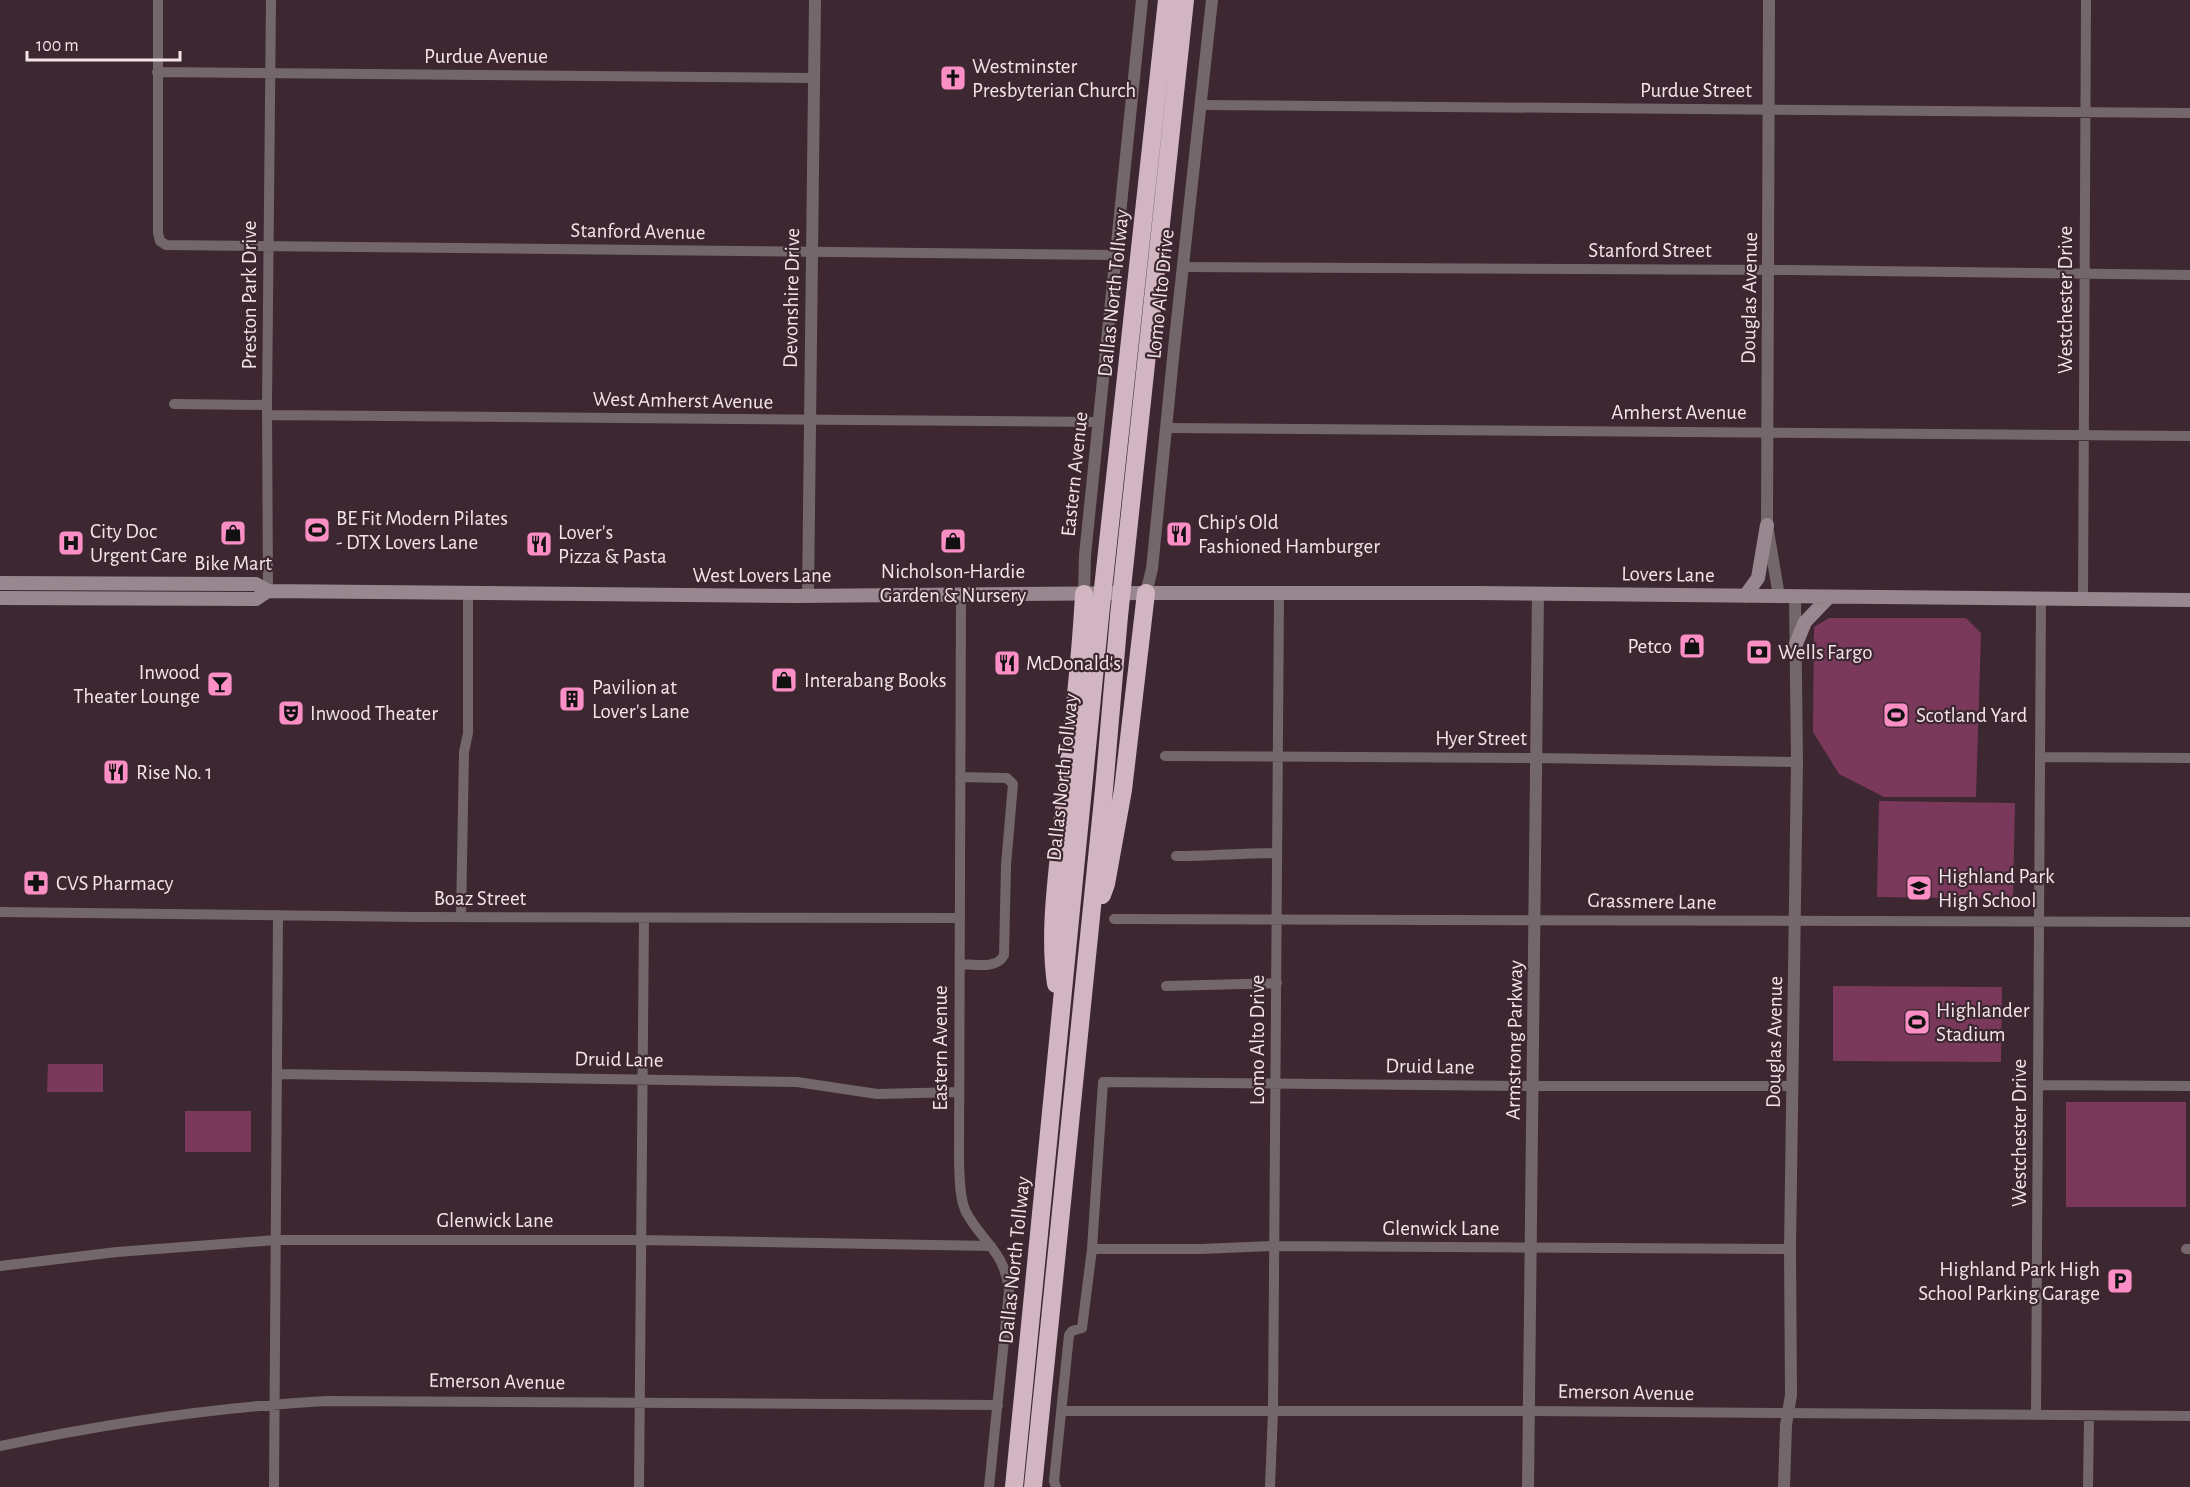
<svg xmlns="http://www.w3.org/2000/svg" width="2190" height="1487" font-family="'Alegreya Sans',sans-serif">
  <rect width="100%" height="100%" fill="#3d2731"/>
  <path fill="#7a395b" d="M1829,618H1966L1981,633L1976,797H1884L1839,774L1813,732L1814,627Z
    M1879,801L2015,803L2013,899L1877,897Z
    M1833,986L2002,987L2001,1062L1833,1061Z
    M48,1064H103V1092H47Z
    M2066,1102H2186V1207H2066Z
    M185,1111H251V1152H185Z"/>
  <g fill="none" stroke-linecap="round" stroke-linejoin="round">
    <path stroke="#73676c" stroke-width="10" d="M158,0V233L160,241L166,245L1117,255
      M157,72L814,78
      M1201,105L2190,113
      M1182,267L1789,270L2190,275
      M174,404L267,405
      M268,415L1099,422
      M1167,428L2190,436
      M268,591L267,405L271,0
      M961,595L959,1163C960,1178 959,1195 965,1210C981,1242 1005,1250 1009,1291L989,1487
      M2083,599L2086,0
      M1165,756L1536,758L1797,762
      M2040,757L2190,758
      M1176,856C1210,856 1243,853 1277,853
      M0,912L416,917L960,918
      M461,917L464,752L468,733V592
      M1114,919L2190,922
      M960,964C973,964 997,970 1004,955L1006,865L1013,784L1007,778L960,777
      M1166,986L1277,983
      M277,1074L797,1082L877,1094L959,1092
      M2038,1085L2190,1086
      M1092,1249H1201L1273,1246L1790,1249
      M2186,1249H2190
      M0,1266L117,1252L276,1240H640L991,1246
      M1062,1411H1530L2190,1416
      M2036,1415L2041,599
      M0,1446C108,1423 216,1407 326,1401L998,1405
      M274,1487L278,915
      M639,1487L644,918
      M1056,1487L1054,1481L1069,1335L1072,1331L1082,1328L1092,1249L1103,1082L1533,1086H1793
      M1270,1487L1273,1412L1279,594
      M2088,1487L2089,1415"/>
    <path stroke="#73676c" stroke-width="12" d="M1769,0L1767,525L1779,596
      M1146,593L1152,569L1174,348L1212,0
      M1084,594L1085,555L1142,0
      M808,596L815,0
      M1528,1487L1538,593
      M1784,1487L1786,1425L1791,1395L1790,1249L1797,762L1795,597"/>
    <path stroke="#99878f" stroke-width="14" d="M0,583L241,584H256L268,591L795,596L1146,593H1477L2190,600
      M1745,596L1758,578L1767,525
      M0,598L256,599L268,591
      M1796,644L1805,622L1829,597"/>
    <path stroke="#d1b5c1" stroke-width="18" d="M1102,895L1106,884L1123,790L1146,593
      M1056,984C1049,936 1056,885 1061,837C1069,756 1080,675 1084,594
      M1014,1487L1100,616L1167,0
      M1033,1487L1104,789L1119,616L1185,0"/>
  </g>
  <defs>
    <symbol id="church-square" viewBox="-11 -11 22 22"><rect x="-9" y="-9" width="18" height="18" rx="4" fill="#fb8fc5" stroke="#3d2731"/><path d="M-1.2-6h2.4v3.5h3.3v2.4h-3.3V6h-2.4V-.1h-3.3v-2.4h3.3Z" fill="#111"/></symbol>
    <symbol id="stadium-square" viewBox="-11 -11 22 22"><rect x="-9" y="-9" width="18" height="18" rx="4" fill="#fb8fc5" stroke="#3d2731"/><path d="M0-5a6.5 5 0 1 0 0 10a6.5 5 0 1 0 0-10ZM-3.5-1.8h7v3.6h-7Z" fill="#111"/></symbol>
    <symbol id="shop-square" viewBox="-11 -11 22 22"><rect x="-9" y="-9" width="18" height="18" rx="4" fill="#fb8fc5" stroke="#3d2731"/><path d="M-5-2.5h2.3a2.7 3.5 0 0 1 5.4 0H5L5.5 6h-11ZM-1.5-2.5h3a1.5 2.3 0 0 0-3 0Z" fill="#111"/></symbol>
    <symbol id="restaurant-square" viewBox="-11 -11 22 22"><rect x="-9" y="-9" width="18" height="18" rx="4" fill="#fb8fc5" stroke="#3d2731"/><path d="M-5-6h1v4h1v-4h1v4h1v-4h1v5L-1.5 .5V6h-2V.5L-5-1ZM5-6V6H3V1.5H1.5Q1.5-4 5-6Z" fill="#111"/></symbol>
    <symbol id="hospital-square" viewBox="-11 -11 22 22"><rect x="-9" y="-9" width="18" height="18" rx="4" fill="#fb8fc5" stroke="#3d2731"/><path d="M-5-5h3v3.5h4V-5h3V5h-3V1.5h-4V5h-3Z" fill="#111"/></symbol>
    <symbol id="bank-square" viewBox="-11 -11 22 22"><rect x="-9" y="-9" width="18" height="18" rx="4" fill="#fb8fc5" stroke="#3d2731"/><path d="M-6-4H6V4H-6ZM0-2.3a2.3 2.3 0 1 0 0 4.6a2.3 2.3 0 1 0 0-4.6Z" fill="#111"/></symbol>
    <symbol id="bar-square" viewBox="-11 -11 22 22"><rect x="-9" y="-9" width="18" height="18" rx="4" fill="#fb8fc5" stroke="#3d2731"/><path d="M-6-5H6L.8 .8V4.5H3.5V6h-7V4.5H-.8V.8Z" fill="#111"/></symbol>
    <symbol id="building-square" viewBox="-11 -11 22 22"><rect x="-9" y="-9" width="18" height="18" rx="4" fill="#fb8fc5" stroke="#3d2731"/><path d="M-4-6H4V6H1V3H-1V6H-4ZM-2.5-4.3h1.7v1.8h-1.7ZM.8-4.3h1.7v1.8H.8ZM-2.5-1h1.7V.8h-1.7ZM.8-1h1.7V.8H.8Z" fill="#111"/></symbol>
    <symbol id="theatre-square" viewBox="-11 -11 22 22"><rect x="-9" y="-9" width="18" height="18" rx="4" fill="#fb8fc5" stroke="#3d2731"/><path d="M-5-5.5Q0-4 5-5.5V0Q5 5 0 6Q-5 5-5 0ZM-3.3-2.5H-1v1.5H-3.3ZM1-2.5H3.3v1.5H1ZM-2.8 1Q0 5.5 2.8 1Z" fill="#111"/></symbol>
    <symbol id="pharmacy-square" viewBox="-11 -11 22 22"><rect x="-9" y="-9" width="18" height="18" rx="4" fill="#fb8fc5" stroke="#3d2731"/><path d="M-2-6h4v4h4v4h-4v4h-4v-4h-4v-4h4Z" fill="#111"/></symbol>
    <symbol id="school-square" viewBox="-11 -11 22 22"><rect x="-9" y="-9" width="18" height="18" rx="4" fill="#fb8fc5" stroke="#3d2731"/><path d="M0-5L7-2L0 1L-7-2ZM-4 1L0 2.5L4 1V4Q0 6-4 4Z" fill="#111"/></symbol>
    <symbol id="parking-square" viewBox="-11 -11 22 22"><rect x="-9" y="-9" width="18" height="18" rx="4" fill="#fb8fc5" stroke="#3d2731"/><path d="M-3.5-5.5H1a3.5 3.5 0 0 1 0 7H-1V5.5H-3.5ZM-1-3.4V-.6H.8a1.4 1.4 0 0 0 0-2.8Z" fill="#111"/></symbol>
  </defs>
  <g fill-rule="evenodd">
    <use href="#church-square" x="938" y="63" width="30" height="30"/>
    <use href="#stadium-square" x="302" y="515" width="30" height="30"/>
    <use href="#shop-square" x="218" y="518" width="30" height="30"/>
    <use href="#restaurant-square" x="1164" y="519" width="30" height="30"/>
    <use href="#shop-square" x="938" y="526" width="30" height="30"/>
    <use href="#hospital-square" x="56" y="528" width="30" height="30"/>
    <use href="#restaurant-square" x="524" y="529" width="30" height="30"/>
    <use href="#shop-square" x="1677" y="631" width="30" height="30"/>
    <use href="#bank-square" x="1744" y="637" width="30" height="30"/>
    <use href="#restaurant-square" x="992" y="648" width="30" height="30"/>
    <use href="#shop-square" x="769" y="665" width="30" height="30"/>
    <use href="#bar-square" x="205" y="669" width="30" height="30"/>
    <use href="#building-square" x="557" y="684" width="30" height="30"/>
    <use href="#theatre-square" x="276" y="698" width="30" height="30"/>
    <use href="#stadium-square" x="1881" y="700" width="30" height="30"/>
    <use href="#restaurant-square" x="101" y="757" width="30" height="30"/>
    <use href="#pharmacy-square" x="21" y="868" width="30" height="30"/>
    <use href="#school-square" x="1904" y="873" width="30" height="30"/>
    <use href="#stadium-square" x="1902" y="1007" width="30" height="30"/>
    <use href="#parking-square" x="2105" y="1266" width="30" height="30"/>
  </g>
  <g text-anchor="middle" stroke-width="4.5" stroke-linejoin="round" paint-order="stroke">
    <g font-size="21" fill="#f3e4ea" stroke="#3d2731">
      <text x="486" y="63">Purdue Avenue</text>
      <text x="1696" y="97">Purdue Street</text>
      <text transform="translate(638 231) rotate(1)" y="7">Stanford Avenue</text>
      <text x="1650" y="257">Stanford Street</text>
      <text transform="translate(1113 293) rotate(-84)" y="7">Dallas North Tollway</text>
      <text transform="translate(1160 294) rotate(-84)" y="7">Lomo Alto Drive</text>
      <text transform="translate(249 295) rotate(-90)" y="7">Preston Park Drive</text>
      <text transform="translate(791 298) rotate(-89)" y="7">Devonshire Drive</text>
      <text transform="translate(1749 298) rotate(-89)" y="7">Douglas Avenue</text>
      <text transform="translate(2065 300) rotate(-90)" y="7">Westchester Drive</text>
      <text transform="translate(683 400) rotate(1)" y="7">West Amherst Avenue</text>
      <text x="1679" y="419">Amherst Avenue</text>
      <text transform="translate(1074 474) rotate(-84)" y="7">Eastern Avenue</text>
      <text transform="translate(1668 574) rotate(1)" y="7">Lovers Lane</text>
      <text x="762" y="582">West Lovers Lane</text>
      <text x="1481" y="745">Hyer Street</text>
      <text transform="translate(1062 777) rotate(-84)" y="7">Dallas North Tollway</text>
      <text x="480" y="905">Boaz Street</text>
      <text transform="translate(1652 901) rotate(1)" y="7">Grassmere Lane</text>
      <text transform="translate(1257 1040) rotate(-90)" y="7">Lomo Alto Drive</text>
      <text transform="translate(1514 1040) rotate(-89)" y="7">Armstrong Parkway</text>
      <text transform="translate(1774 1042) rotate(-89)" y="7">Douglas Avenue</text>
      <text transform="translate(940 1048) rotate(-90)" y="7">Eastern Avenue</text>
      <text transform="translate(619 1059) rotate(1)" y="7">Druid Lane</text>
      <text transform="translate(1430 1066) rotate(1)" y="7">Druid Lane</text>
      <text transform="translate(2019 1133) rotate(-90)" y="7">Westchester Drive</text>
      <text x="495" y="1227">Glenwick Lane</text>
      <text x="1441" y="1235">Glenwick Lane</text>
      <text transform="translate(1014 1260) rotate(-84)" y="7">Dallas North Tollway</text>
      <text transform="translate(497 1381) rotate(1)" y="7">Emerson Avenue</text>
      <text transform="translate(1626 1392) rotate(1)" y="7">Emerson Avenue</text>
    </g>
    <g font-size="21" fill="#f3e4ea" stroke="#3d2731" text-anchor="start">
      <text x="972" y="73">Westminster<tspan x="972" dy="24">Presbyterian Church</tspan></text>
      <text x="336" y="525">BE Fit Modern Pilates<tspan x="336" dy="24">- DTX Lovers Lane</tspan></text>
      <text x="1198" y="529">Chip's Old<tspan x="1198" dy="24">Fashioned Hamburger</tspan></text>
      <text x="90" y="538">City Doc<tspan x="90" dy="24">Urgent Care</tspan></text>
      <text x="558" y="539">Lover's<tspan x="558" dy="24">Pizza &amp; Pasta</tspan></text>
      <text x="233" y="570" text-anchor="middle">Bike Mart</text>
      <text x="953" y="578" text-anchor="middle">Nicholson-Hardie<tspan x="953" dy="24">Garden &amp; Nursery</tspan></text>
      <text x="1672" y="653" text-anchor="end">Petco</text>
      <text x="1778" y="659">Wells Fargo</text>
      <text x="1026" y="670">McDonald's</text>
      <text x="200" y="679" text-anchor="end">Inwood<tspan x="200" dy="24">Theater Lounge</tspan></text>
      <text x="804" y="687">Interabang Books</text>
      <text x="592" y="694">Pavilion at<tspan x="592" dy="24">Lover's Lane</tspan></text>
      <text x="310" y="720">Inwood Theater</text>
      <text x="1916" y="722">Scotland Yard</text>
      <text x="136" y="779">Rise No. 1</text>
      <text x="1938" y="883">Highland Park<tspan x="1938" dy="24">High School</tspan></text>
      <text x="56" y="890">CVS Pharmacy</text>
      <text x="1936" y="1017">Highlander<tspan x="1936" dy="24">Stadium</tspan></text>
      <text x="2100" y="1276" text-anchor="end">Highland Park High<tspan x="2100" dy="24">School Parking Garage</tspan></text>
    </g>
  </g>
  <path d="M27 51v9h153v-9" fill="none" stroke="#f3e4ea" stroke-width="3"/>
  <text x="36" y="51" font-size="18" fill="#f3e4ea" stroke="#3d2731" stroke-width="4.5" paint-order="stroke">100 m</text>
</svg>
